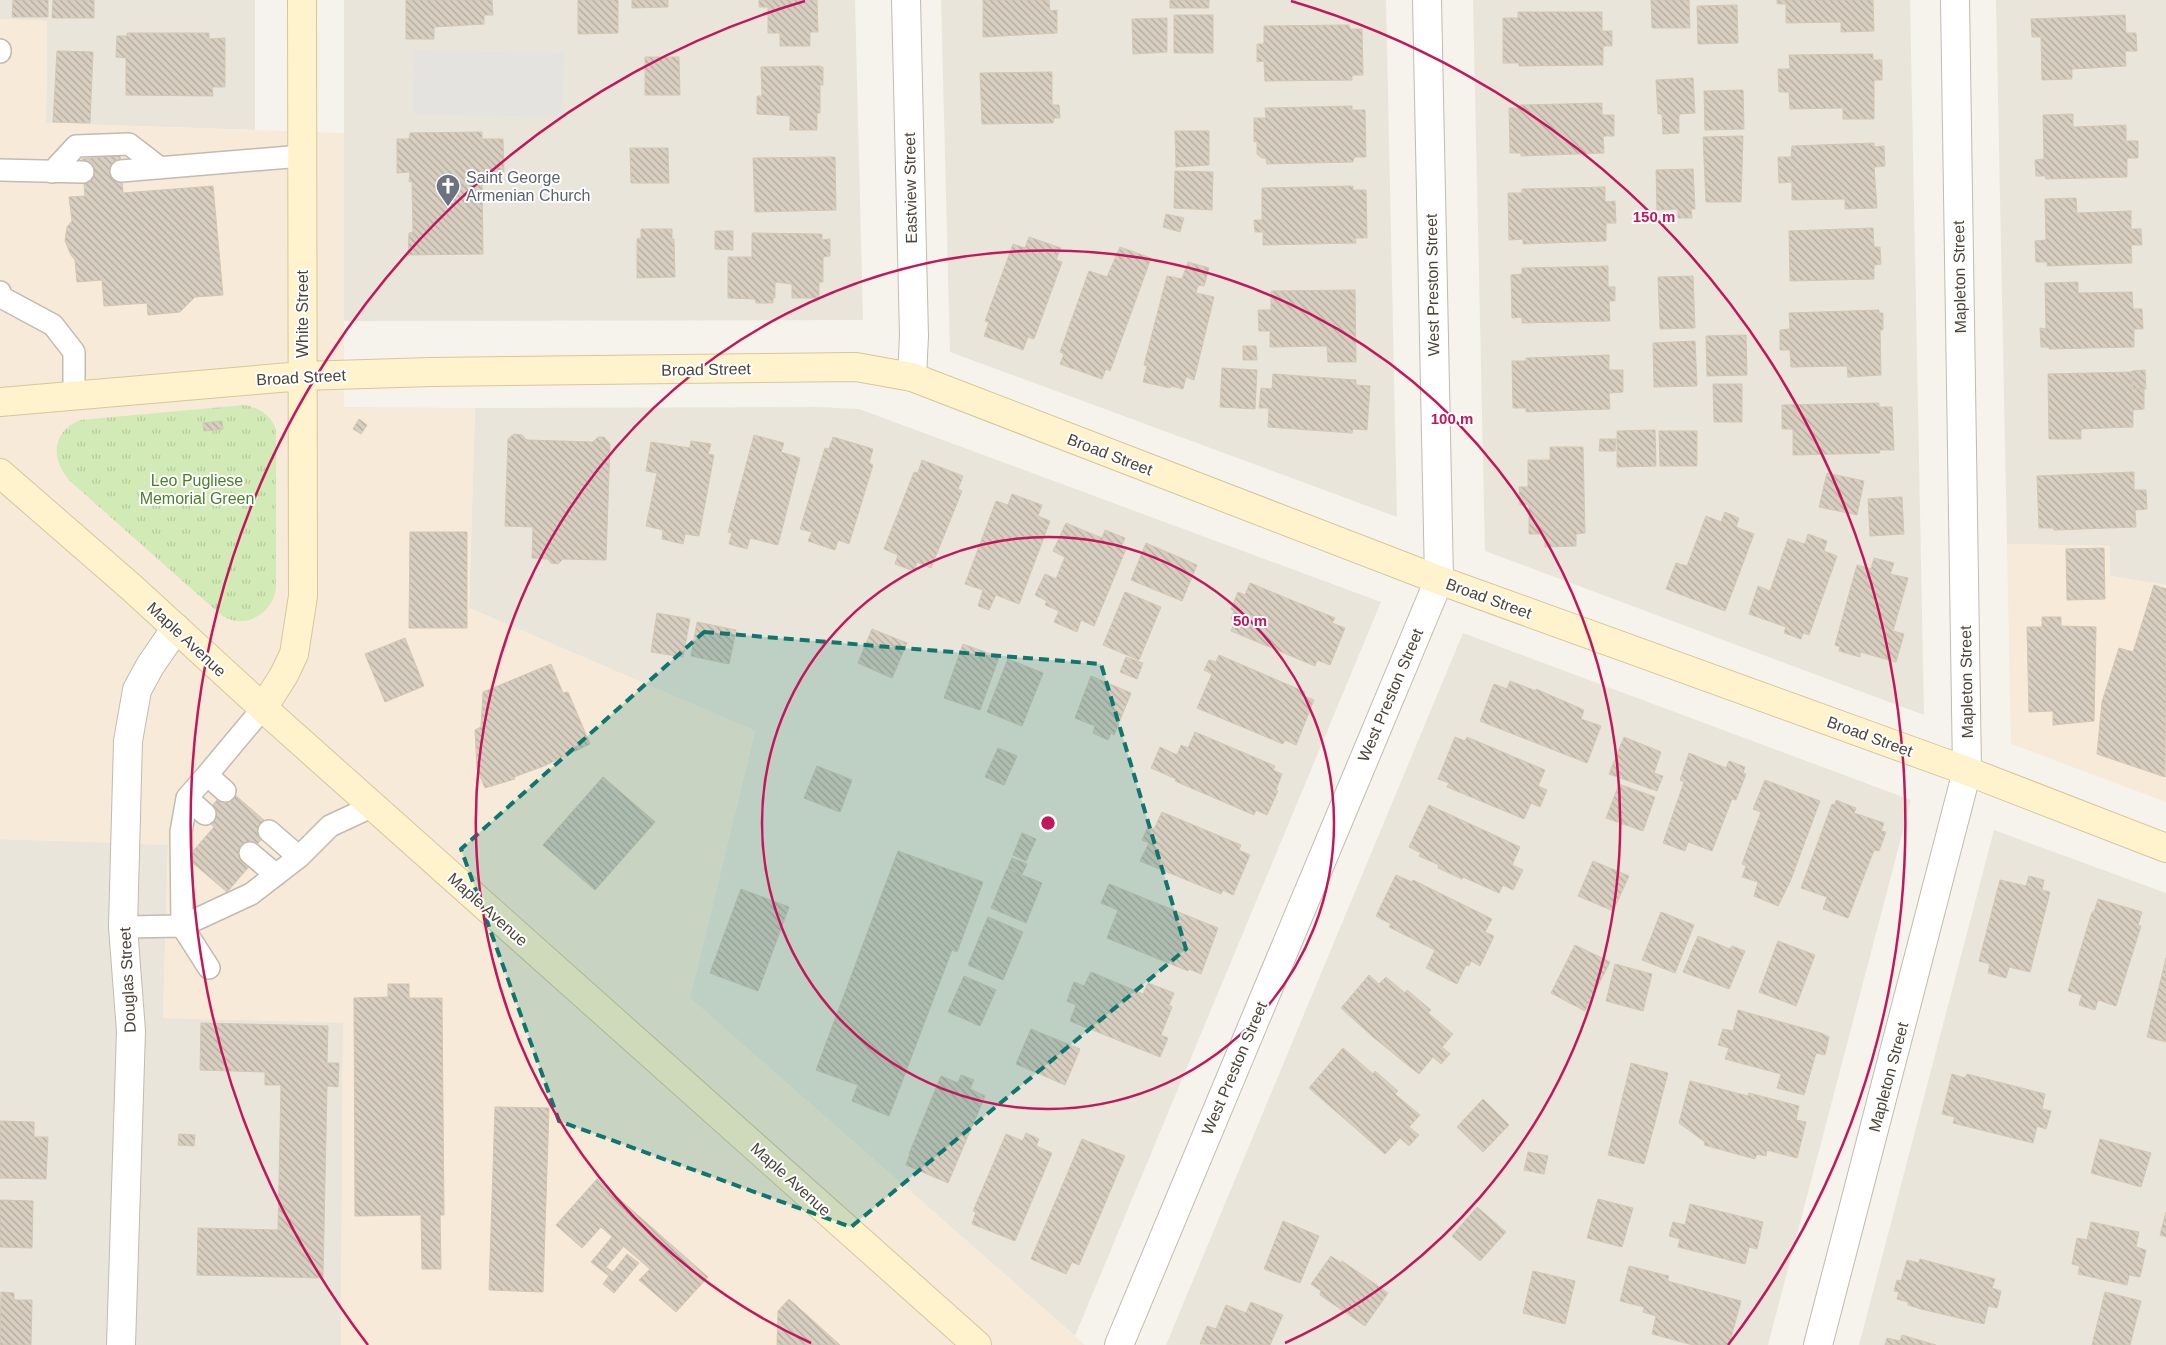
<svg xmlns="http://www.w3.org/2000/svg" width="2166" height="1345" font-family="Helvetica,sans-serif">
  <defs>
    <pattern id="park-tufts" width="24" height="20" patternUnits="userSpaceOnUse" patternTransform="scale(1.25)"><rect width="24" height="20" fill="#d2eab5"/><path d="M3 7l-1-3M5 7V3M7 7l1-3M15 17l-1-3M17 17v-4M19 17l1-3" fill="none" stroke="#b6ca9c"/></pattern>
    <pattern id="building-back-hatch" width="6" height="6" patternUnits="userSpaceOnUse" patternTransform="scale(1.25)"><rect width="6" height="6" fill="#d8cfc1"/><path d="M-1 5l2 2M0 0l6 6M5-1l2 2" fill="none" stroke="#b1aa9e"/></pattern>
  </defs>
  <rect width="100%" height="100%" fill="#f6f3ec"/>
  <path fill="#eae5da" d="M0,0H255V130L46,123L47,21L0,19Z
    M344,0H855L863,320L344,321Z
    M941,0H1386L1397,517L950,352Z
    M1473,0H1910L1924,715L1485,551Z
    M1996,0H2166V585L2110,576V546L2007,544Z
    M817,407L859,409L1381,602L1075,1336L690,998L755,731L469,608L475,408Z
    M1463,633L1911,800L1768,1345H1166Z
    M1994,830L2166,893V1345H1859Z
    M0,839L168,844L163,1018L343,1022L341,1345H0Z"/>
  <path fill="#f7ead8" d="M0,19L47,21L46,123L344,133V407L475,408L469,608L755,731L690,998L1085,1345H341L343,1023L163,1018L168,845L0,839Z
    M2007,544L2110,546V576L2166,585V802L2011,744Z"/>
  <path fill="url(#park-tufts)" d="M244,405C259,407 272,416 276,430V587C274,613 245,631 221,615L71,482C50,460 51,431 81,420Z"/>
  <path fill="#e5e3e0" d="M414,51L564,53L562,117L413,114Z"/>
  <path fill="url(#building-back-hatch)" stroke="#d3c7b4" d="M13,0H48V17H12Z
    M53,0H94V18H52Z
    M406,0H492L493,15H484V24L434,27V39H406Z
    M578,0H618V33L578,34Z
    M632,0H668V7L632,8Z
    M759,0H817L818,32H810V46H780V33H768V7H759Z
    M983,0H1049L1050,11L1057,10V33L983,37Z
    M1170,0H1209V8H1170Z
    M1651,0H1689L1690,28H1652Z
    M1777,0H1873L1874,31L1841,32V22L1786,23V4H1777Z
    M1737,5L1738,43L1698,44L1697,6Z
    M1518,12H1602V31H1612V46H1603V65L1519,66V63H1503V18H1518Z
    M1174,15H1213V53H1174Z
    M2125,15L2126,33H2136L2137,51H2125L2126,66L2072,69V79L2042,80L2041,37H2032L2031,19Z
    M1167,18V52L1133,54L1132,19Z
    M1349,25L1350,29H1362L1363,75H1352V80L1265,81L1264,61L1257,62V44H1264V26Z
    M127,33H209V39L225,38V87H212L213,96L126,95V58L116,57L117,36H127Z
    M57,51L93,52L90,123L53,122Z
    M1873,54V60H1882V80H1874V119H1843V108L1790,109L1789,92H1779L1778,69H1790L1789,55Z
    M645,57H679L680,95H645Z
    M819,66L823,67V85H820V113H817V130H790V116L757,114V96H762L761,67Z
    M1052,72V105H1059L1060,118H1054L1053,123L982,124L980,73Z
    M1693,78L1695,113L1679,114V133L1663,134L1662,114H1658L1656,80Z
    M1743,90L1744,129L1705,130L1704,91Z
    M1602,103V115H1614V136H1603L1604,153L1521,156V153H1510L1509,108H1521L1520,105Z
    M1352,106V110H1365L1366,157H1354L1353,162L1267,164L1266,158H1262L1257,154V141L1254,142V118H1266L1265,108Z
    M2073,114V127L2126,125V141H2138V158H2127V177L2046,179L2045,176H2036L2035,160L2044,159L2043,115Z
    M1175,131H1209V165L1176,167Z
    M482,132V139H503L504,172L482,173L483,254L408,255L409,233L413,232L412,181L409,182L410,172L397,173V139H409L410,133Z
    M1743,136L1741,202H1706L1703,137Z
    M1874,143V147L1884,146L1885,166L1874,167L1877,208L1845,209V199L1792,200V182L1779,183L1778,157H1791L1792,146Z
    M630,148H668L669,183H631Z
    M120,155L123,193L213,186L223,295L195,297L180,312L148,315L147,303L104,306L102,280L77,282L75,260L71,255L65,241L67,227L72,221L69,197L85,196L82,159Z
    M835,157L836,210L755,212L753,158Z
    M1693,169L1695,209H1691L1692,218H1678V209L1657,210L1656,170Z
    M1175,171L1213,172L1212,210L1174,208Z
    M1353,186V190H1366L1367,238H1355L1356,243L1263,245V232H1255L1254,220H1262V188Z
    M1605,187V202L1615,201L1616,223H1606V241L1523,244V239L1509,240L1508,193H1522V189Z
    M2076,198L2077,213L2131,211V229H2141L2142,245H2131L2132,263L2047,266V262H2036L2035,241L2046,240L2045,199Z
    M1166,214L1184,218L1180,232L1163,227Z
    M1873,228L1874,247H1880L1881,264L1874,265V279L1790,281L1789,231Z
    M641,229H672V239H674L675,277L637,278V239L641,238Z
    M715,231H733V250L715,249Z
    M752,233L822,234V240L830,239V256L823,257V282H819V298H792V284L775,282V298H773V303H756L755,299L728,298V257H752Z
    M1029,237L1061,248L1056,260L1062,262L1034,339L1028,337L1023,350L984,336L989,322L985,321L1013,244L1025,248Z
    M1120,247L1151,258L1110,371L1106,369L1102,379L1060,364L1064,354L1060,352L1089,271L1107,277Z
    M1188,262L1209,268L1204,286L1198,285L1196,293L1214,297L1194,380L1186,377L1183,389L1171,386L1170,388L1143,382L1147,366L1144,365L1167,276L1182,279Z
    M1608,266V287H1615V301H1609L1610,321L1522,323V317L1512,318L1511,275L1522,274V268Z
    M1693,276L1695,328L1660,329L1658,277Z
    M2078,282V293L2132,292L2133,309H2142L2143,329H2134V347L2049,349V347H2041L2040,328L2046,329L2045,283Z
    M1355,290L1356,362H1328L1327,346L1270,347V331H1259L1258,310H1271V291Z
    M1879,310V313H1883V330H1880L1881,375L1848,377L1847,366L1791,367L1790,350H1780V330L1790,329L1789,313Z
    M1746,335L1747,375L1707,376L1706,336Z
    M1695,341L1697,386L1654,387L1653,343Z
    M1243,346H1256L1257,360H1243Z
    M1609,355V370H1623V392L1609,393L1610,409L1526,412V408H1513L1512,361H1526V358Z
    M1222,368L1257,370L1255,409L1220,407Z
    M2145,370L2146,389H2133L2132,371Z
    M2132,372V389H2144V409L2133,410V427L2081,429V439H2049L2048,374Z
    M1273,374L1356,380V385L1370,386L1367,430L1353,429L1352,433L1268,427L1269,408H1259L1261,388L1272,389Z
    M1713,384H1742V422H1714Z
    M1879,403V407H1892L1894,450H1879L1880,453L1793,455V429H1782V405Z
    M359,419L367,425L361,434L353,429Z
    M222,421L223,429L204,431L203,423Z
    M1655,430L1656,466L1617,467V431Z
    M1659,431H1697V466H1660Z
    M514,434L522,435L527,440L593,442L598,437H604L610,444L606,560L563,559L558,564L551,563L548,559L532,558L533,527L505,526L508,439Z
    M754,435L784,443L781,452L800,458L778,545L750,538L747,549L729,544L732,533L728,532Z
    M833,437L873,449L869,463L873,465L849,544L838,540L835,550L808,541L812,532L800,529L825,448L829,449Z
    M1600,439H1616L1615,451H1599Z
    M691,441L711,444L708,454L714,455L699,536L685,534L683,544L662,539L663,530L646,526L657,473L646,471L651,442L690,448Z
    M1550,447H1583L1585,533L1576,534V546L1545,547V534H1529V504L1520,505L1519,487H1528V460H1550Z
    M922,460L963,476L958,489L962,491L931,568L917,562L914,571L895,564L898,555L884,549L914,472L918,473Z
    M2134,472V490H2146L2147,509L2135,510L2136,527L2054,530L2053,528H2039L2037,476Z
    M1827,473L1864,481L1857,515L1819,507Z
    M1012,494L1042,505L1038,516L1050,521L1019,604L996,595L989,610L978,606L983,590L965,584L996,501L1008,505Z
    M1902,497L1904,534L1870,536L1868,499Z
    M1725,512L1739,518L1736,527L1754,534L1725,611L1666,589L1676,563L1687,566L1706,516L1721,522Z
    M1066,523L1102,538L1105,530L1125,538L1121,547L1126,549L1094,626L1081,620L1077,632L1054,622L1059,611L1045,605L1047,601L1035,595L1045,574L1056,579L1065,557L1053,551Z
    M410,532H467V628H409Z
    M1808,534L1827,541L1824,551L1837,556L1809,635L1803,633L1801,639L1784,633L1786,627L1749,614L1758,586L1770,591L1788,539L1805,544Z
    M1146,543L1197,565L1182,601L1131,580Z
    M2104,548L2105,599L2067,600L2066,549Z
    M1874,558L1894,563L1890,574L1908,578L1893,631L1904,634L1896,662L1860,652V657L1839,651L1840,647L1835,645L1857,565L1871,569Z
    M1250,583L1335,618L1332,623L1345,628L1330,665L1317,660L1315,666L1231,631L1235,622L1231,619L1234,611L1231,609L1238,592L1245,595Z
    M2154,585L2166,589L2165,777L2097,754L2102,702L2119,648L2133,652Z
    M1125,592L1161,607L1139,660L1103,645Z
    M657,613L690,619L683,657L651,652Z
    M2042,617H2061V626L2096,627L2094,721L2053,725V711L2029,712L2027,627H2042Z
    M697,622L736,630L729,664L691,656Z
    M872,629L907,643L892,678L858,663Z
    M405,638L424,686L385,702L365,654Z
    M963,644L999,657L980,710L944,698Z
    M1219,655L1305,692L1304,696L1314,700L1296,745L1285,740L1283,744L1197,708L1212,674L1204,670L1209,660L1216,662Z
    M1126,657L1143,663L1137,679L1120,672Z
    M1008,659L1043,673L1022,726L987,712Z
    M551,664L563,693L568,692L590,744L544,766L514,777L515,779L485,788L477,769L475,730L481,727L483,692Z
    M1091,676L1131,693L1114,735L1111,733L1108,740L1093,733L1095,726L1075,718Z
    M1510,681L1536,691V689L1584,710L1581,719L1601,726L1587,763L1480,721L1494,684L1507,689Z
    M1195,732L1275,766L1273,770L1282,774L1276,790L1278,791L1267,815L1256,810L1254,815L1175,781L1176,779L1151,768L1160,747L1177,755L1181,745L1188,748Z
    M1455,737L1465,741L1467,737L1545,770L1538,786L1547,790L1540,807L1531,803L1524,819L1447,787L1449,783L1438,779Z
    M1624,737L1661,752L1654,773L1663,776L1657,791L1609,774Z
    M998,748L1017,756L1004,785L985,777Z
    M1689,753L1726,768L1729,761L1745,767L1743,773L1746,774L1736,800L1732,799L1712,851L1688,842L1685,851L1663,843L1684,782L1680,780Z
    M817,766L852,780L840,812L804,798Z
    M603,777L655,822L595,890L543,845Z
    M1765,780L1820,801L1790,882L1778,906L1754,896L1758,882L1742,877L1746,866L1742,864L1761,812L1753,809Z
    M1619,784L1655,797L1643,831L1606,818Z
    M227,788L272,827L248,855L254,861L227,892L187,858L214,827L203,817Z
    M1836,800L1856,808L1854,813L1884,823L1881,831L1886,832L1879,851L1874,850L1848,918L1823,909L1827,897L1801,888L1832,804L1835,805Z
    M1429,805L1520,847L1512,865L1523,870L1513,890L1503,885L1499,893L1463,877L1462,879L1438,868L1439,865L1419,856L1421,853L1409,847Z
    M1162,812L1241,845L1239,850L1250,855L1233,895L1223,890L1221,894L1140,861L1149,843L1142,840L1148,827L1154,829Z
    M1022,833L1036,839L1026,861L1013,855Z
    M898,851L983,882L957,952L952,950L889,1116L852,1101L858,1085L816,1070Z
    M1012,858L1027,864L1022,874L1008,868Z
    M1593,861L1629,876L1613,911L1578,896Z
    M1007,869L1042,883L1026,923L991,908Z
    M1396,875L1412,882L1413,880L1492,919L1485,932L1494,936L1480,966L1471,961L1469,966L1466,965L1457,984L1426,968L1435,950L1389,927L1391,924L1376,916Z
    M2029,876L2044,880L2042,890L2050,892L2030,972L2009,967L2006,978L1988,973L1990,964L1979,961L2000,880L2026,886Z
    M1109,884L1218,928L1201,974L1189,969L1188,971L1107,938L1118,910L1101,903Z
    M741,889L789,907L758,991L710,973Z
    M2098,899L2142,912L2138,925L2141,926L2116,1006L2098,1000L2095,1010L2079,1005L2082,995L2068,991L2092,912H2094Z
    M1661,912L1694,925L1675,973L1642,960Z
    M988,917L1023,932L1003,980L968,965Z
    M1698,936L1730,949L1732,946L1745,951L1729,989L1683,972Z
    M1778,941L1815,955L1796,1006L1759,992Z
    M1575,945L1610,962L1585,1011L1551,993Z
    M2166,958V1042L2147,1037Z
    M1615,964L1652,974L1643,1011L1606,1001Z
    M1091,972L1143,994L1148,983L1174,993L1169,1005L1172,1007L1161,1035L1168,1038L1160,1057L1070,1021L1076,1005L1067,1001L1074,982L1084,986Z
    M1369,975L1379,984L1386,977L1405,993L1407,990L1431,1010L1428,1013L1453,1034L1442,1047L1450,1054L1441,1064L1433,1057L1419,1074L1373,1037L1341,1008Z
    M964,976L996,990L980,1026L948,1012Z
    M388,984H409V998H442L444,1215H440L441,1269H422L421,1215L355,1216L354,998L388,997Z
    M1738,1010L1821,1033L1829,1037L1825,1055L1816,1053L1804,1095L1777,1088L1781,1074L1725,1059L1729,1048L1718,1045L1723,1029L1733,1031Z
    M201,1023L328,1026L327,1063H339L338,1087L327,1086L323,1278L197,1275L198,1228L278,1230L281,1085H265V1072L200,1070Z
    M1031,1029L1080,1049L1065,1085L1016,1064Z
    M1343,1048L1373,1074L1375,1071L1398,1091L1395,1094L1420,1115L1409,1127L1419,1135L1409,1146L1400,1138L1385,1154L1309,1088Z
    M1631,1063L1668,1073L1644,1164L1608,1155Z
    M1952,1074L1965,1078L1967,1074L2045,1094L2042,1109L2051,1111L2046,1129L2037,1126L2033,1143L1953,1123L1955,1117L1942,1114Z
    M961,1075L974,1080L970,1089L985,1096L948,1183L906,1165L910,1154H909L941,1076L958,1083Z
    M1690,1081L1748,1096L1749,1093L1799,1106L1796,1120L1806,1122L1797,1158L1767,1150L1766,1156L1757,1154L1755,1159L1704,1145L1705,1142L1679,1123Z
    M1483,1099L1509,1125L1483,1152L1457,1127Z
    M495,1107L549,1108L543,1292L489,1290Z
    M0,1121L34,1122V1137H48L46,1179L0,1178Z
    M1026,1133L1039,1139L1036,1146L1052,1153L1015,1241L972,1224L976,1212L973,1211L1006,1134L1023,1141Z
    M179,1134L195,1135L194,1146L178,1145Z
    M1082,1139L1125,1156L1079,1265L1072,1262L1066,1274L1031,1259Z
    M2100,1139L2151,1153L2141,1187L2091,1173Z
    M1528,1152L1548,1156L1544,1174L1524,1170Z
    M597,1179L708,1277L676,1312L639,1280L650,1269L601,1227L582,1248L556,1225Z
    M1598,1199L1633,1208L1622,1247L1587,1238Z
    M0,1200L33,1201L32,1248L0,1247Z
    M1690,1204L1763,1222L1757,1249L1749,1247L1745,1264L1678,1247L1680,1239L1669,1236L1673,1222L1685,1225Z
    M1477,1207L1506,1232L1480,1261L1452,1236Z
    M2166,1212V1237L2160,1235Z
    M1283,1221L1319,1236L1300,1283L1264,1269Z
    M2091,1222L2139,1232L2136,1247L2146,1250L2140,1277L2129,1275L2127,1285L2078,1274L2080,1266L2072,1264L2077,1238L2087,1240Z
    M612,1237L623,1247L606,1267L613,1272L627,1254L639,1263L614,1293L603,1284L609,1276L591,1262Z
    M1331,1256L1341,1263L1342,1261L1388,1293L1365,1326L1320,1295L1321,1291L1311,1284Z
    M1920,1259L1995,1279L1992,1288L2001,1291L1997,1308L1988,1306L1984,1324L1921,1309L1908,1305V1302L1897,1299L1899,1292L1894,1291L1897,1280L1901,1281L1907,1260L1919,1263Z
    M1629,1266L1669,1276L1667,1281L1741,1301L1729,1345H1693L1652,1334L1656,1316L1643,1312L1644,1307L1620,1301Z
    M1533,1271L1575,1281L1565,1324L1523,1313Z
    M1,1292L14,1293V1300H32L31,1345H0Z
    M2105,1292L2141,1301L2130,1345H2092Z
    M789,1299L840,1345H777L778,1311Z
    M1251,1302L1283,1315L1270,1345L1200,1344L1207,1326L1216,1329L1226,1305L1246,1313Z
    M1902,1335L1936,1345H1885L1887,1338L1900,1341Z"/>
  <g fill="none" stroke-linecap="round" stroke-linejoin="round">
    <defs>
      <path id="service" d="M0,52V50
        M0,170L83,172
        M121,171L302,156
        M52,172L76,146L129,144L160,168
        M0,292L1,297L53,325L74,352V395
        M207,775L263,708
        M187,798L205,814
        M269,831L299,857
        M250,853L276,875
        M123,927L182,926L181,832L187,798L207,775L225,791
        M209,968L182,926L251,894L299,857L330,826L373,806"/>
      <path id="minor" d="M906,0L914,336L912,377
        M121,1345L131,1031L123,927L128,741L137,690L150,666L176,628
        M1818,1345L1967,771L1955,0"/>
      <path id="tertiary" d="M1119,1345L1439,580L1427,0"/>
      <path id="secondary" d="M0,402L302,376L431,372L856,367L912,377L1439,580L1967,771L2166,848
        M0,473L131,587L263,708L977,1345
        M263,708L284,675L294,654L303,596L302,0"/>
    </defs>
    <use href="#service" stroke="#c2bbae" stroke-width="24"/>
    <use href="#minor" stroke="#c2bbae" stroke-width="30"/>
    <use href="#tertiary" stroke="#c2bbae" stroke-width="30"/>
    <use href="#secondary" stroke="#d6c79b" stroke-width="30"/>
    <use href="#service" stroke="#fff" stroke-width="21"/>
    <use href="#minor" stroke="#fff" stroke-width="28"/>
    <use href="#tertiary" stroke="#fff" stroke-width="28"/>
    <use href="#secondary" stroke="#fff3cd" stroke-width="28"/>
  </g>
  <path fill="#0f766e" fill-opacity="0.2" stroke="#0f766e" stroke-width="4" stroke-dasharray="10 6" stroke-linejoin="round" d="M704,632L1101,664L1186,949L851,1227L559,1121L461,849Z"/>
  <g fill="none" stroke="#c2185b" stroke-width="2.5">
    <circle cx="1048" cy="823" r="286"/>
    <path d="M811 1343A572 572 0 1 1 1285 1343"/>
    <path d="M368 1345A857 857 0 0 1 805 1M1291 1A857 857 0 0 1 1728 1345"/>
  </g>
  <defs>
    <symbol id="church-pin" viewBox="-11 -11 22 30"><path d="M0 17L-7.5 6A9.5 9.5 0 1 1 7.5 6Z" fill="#6b7280" stroke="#fff"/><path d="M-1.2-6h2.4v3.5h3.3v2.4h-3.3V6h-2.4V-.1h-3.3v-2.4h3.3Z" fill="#fff"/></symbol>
  </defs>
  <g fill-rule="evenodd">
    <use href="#church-pin" x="434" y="172" width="28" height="38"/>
  </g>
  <g text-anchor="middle" stroke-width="4" stroke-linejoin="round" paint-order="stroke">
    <g font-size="16" fill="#5b616d" stroke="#fff" text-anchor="start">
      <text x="466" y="183">Saint George<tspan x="466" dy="18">Armenian Church</tspan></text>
    </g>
    <g font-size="16" fill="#4b4439" stroke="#fff">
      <text transform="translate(910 188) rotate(-91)" y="6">Eastview Street</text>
      <text transform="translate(1959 277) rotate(-91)" y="6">Mapleton Street</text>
      <text transform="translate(1432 285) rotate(-91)" y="6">West Preston Street</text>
      <text transform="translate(302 314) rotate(-90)" y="6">White Street</text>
      <text transform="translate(706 369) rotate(-1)" y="6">Broad Street</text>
      <text transform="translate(301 377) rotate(-3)" y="6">Broad Street</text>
      <text transform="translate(1110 454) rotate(21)" y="6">Broad Street</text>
      <text transform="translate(1489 598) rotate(20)" y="6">Broad Street</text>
      <text transform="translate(187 639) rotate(43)" y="6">Maple Avenue</text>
      <text transform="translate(1966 682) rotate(-91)" y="6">Mapleton Street</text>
      <text transform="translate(1390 695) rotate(-67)" y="6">West Preston Street</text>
      <text transform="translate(1870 736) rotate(20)" y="6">Broad Street</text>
      <text transform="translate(488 909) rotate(42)" y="6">Maple Avenue</text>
      <text transform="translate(127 980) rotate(-93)" y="6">Douglas Street</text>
      <text transform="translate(1234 1068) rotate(-67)" y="6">West Preston Street</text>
      <text transform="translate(1888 1077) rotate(-75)" y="6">Mapleton Street</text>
      <text transform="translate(791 1179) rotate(42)" y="6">Maple Avenue</text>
    </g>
    <g font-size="16" fill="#4a7f2a" stroke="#fff">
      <text x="197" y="486">Leo Pugliese<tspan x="197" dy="18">Memorial Green</tspan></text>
    </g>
  </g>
  <circle cx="1048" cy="823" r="8" fill="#c2185b" stroke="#fff" stroke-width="2.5"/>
  <g font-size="15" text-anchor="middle" font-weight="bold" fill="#c2185b" stroke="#fff" stroke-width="4" stroke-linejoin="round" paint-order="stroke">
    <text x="1654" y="222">150 m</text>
    <text x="1452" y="424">100 m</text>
    <text x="1250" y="626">50 m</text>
  </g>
</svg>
